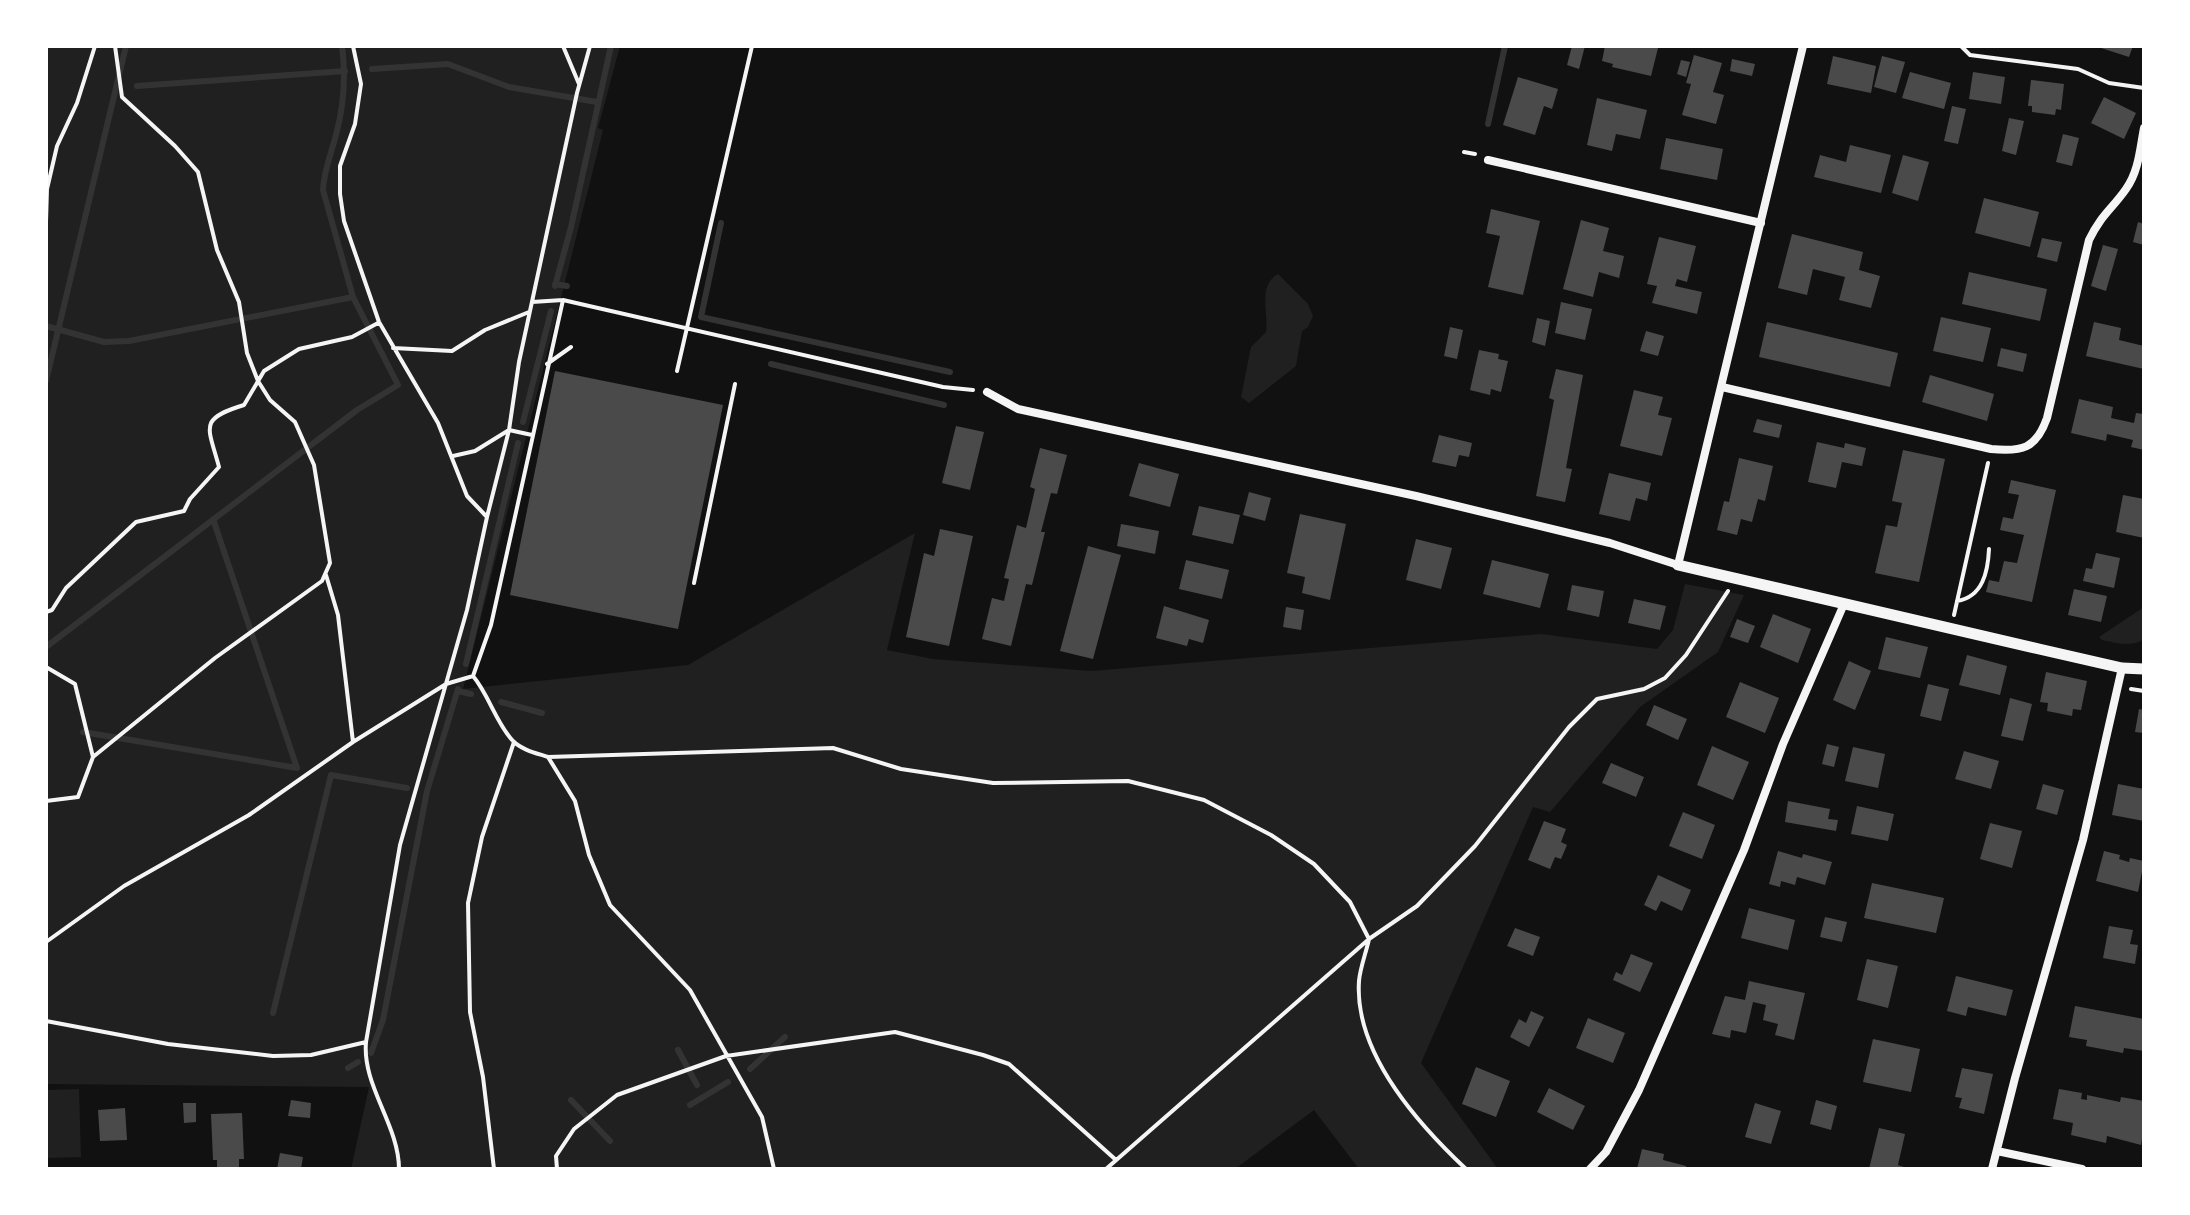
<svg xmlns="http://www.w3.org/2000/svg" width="2190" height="1215" font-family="'PT Serif',serif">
  <rect width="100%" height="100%" fill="#111"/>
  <path fill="#202020" d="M46,46H620L598,128L603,130L463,689L688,665L915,533L887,650L933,659L1091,671L1541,634L1657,649L1673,630L1685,584L1744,595L1718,652L1640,707L1550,812L1533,807L1421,1063L1498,1169H1359L1314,1110L1235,1169H351L369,1087L46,1084Z
    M1278,274L1308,304L1313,316L1308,327L1302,331L1296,366L1249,403L1241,397L1251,347L1266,332C1269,312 1257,286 1278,274Z
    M2144,607V639C2131,648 2116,643 2102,640L2099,637Z
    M79,1089L81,1157L46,1158V1090Z"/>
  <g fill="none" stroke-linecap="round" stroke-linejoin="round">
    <path stroke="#333" stroke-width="6" d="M372,69L448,64L509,87L597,102
      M137,86L345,71
      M1488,124L1505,46
      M721,223L701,317L950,372
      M555,284L567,286
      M555,286L571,227L611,46
      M46,326L104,342L129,341L353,297
      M771,364L944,405
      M46,381L126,46
      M523,422L551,311
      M46,647L357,410L398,385L353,297L323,190C324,170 331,154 336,135C344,105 346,76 342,46
      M466,664L518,443
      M458,691L471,694
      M501,702L542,713
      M83,732L297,768L213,519
      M273,1013L331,775L407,788
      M678,1050L697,1085
      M371,1053L383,1020L427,791L458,689
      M348,1068L358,1062
      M750,1069L785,1037
      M571,1100L610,1141
      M690,1105L728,1082"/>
  </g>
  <path fill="#4a4a4a" d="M1572,46H1585L1579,69L1567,65Z
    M1605,46L1658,48L1651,76L1612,67L1613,64L1602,61Z
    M2102,46H2133L2129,57L2101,48Z
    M1694,55L1722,63L1713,92L1724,95L1716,124L1682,115L1691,84L1686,83Z
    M1833,56L1876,66L1871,93L1827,84Z
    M1882,56L1905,62L1896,93L1874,87Z
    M1732,59L1755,64L1752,76L1730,71Z
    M1681,60L1690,62L1686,77L1677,74Z
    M1910,72L1951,83L1944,109L1902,98Z
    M1973,72L2005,77L2001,104L1969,99Z
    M1518,77L1558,89L1552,109L1544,106L1535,135L1503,125Z
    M2031,80L2064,84L2061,110L2056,109L2055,115L2032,112V106H2028Z
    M2104,97L2136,113L2124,139L2091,123Z
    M1597,98L1647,110L1640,139L1616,134L1612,151L1587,145Z
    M1952,106L1966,109L1958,144L1944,141Z
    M2009,118L2024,121L2016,155L2002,151Z
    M2063,134L2079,138L2072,166L2056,162Z
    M1666,138L1723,149L1717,180L1660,169Z
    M1850,145L1891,155L1881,193L1814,177L1820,155L1846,162Z
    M1903,155L1929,162L1918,201L1892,193Z
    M1984,198L2039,212L2030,247L1975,233Z
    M1491,209L1540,221L1523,295L1488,287L1500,236L1486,233Z
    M1581,220L1609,228L1603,251L1624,256L1619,278L1599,272L1593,297L1563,289Z
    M2138,222L2144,224V245L2133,242Z
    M1792,234L1863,252L1859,270L1880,276L1871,308L1839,300L1845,277L1813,269L1807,295L1778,288Z
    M1659,237L1696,246L1687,282L1677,279L1675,286L1702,292L1697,314L1652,303L1657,286L1647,284Z
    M2042,238L2062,242L2057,262L2037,257Z
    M2103,245L2118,249L2106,291L2091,286Z
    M1969,272L2047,289L2040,321L1962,304Z
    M1561,302L1592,309L1585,340L1555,333Z
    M1941,317L1991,328L1983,362L1933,351Z
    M1537,318L1550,321L1545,346L1532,342Z
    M1767,322L1898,353L1890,387L1759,357Z
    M2094,322L2121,328L2119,340L2144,346V369L2086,356Z
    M1450,327L1463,330L1457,359L1444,356Z
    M1646,331L1664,336L1658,356L1640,351Z
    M2001,348L2027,354L2023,372L1997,366Z
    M1479,350L1499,354L1498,359L1508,361L1501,392L1491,389L1490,395L1470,390Z
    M1556,369L1583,375L1566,468L1572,469L1565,502L1536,496L1554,400L1549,398Z
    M555,371L723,405L678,629L510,595Z
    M1930,375L1994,394L1987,421L1922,402Z
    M1634,390L1663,397L1658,415L1672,418L1662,456L1620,446Z
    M2079,399L2113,407L2111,418L2134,423L2136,413L2144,414V450L2131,447L2133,440L2107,434L2106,441L2071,433Z
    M1757,419L1782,425L1779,438L1753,432Z
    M956,426L984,432L970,490L942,483Z
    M1439,435L1472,443L1469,457L1459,455L1456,467L1432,462Z
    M1817,442L1844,448L1845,443L1866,448L1862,466L1842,462L1836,488L1808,482Z
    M1040,448L1067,455L1057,494L1051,493L1041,532H1045L1032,585L1026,584L1011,646L982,639L992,598L1004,601L1009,579L1004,578L1017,525L1026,528L1035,489L1030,487Z
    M1903,450L1945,459L1919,582L1875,573L1886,525L1897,527L1902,503L1892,501Z
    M1739,458L1773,466L1765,501L1758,499L1752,522L1741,519L1737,535L1717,530L1724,501L1729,502Z
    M1139,463L1179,474L1170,507L1129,496Z
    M1609,473L1651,483L1647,501L1636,498L1630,521L1599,514Z
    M2011,480L2056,490L2032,602L1986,592L1989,580L1999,582L2004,561L2017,563L2024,535L2000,530L2003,517L2013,519L2019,495L2008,493Z
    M1249,492L1271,498L1265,521L1243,515Z
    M2123,495L2144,499V538L2116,532Z
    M1199,506L1240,515L1233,544L1192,535Z
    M1300,514L1346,524L1330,600L1302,593L1305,577L1287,573Z
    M1121,524L1159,531L1155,554L1117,546Z
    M940,529L973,536L949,646L906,637L924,553L934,556Z
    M1416,539L1452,548L1441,589L1406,580Z
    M1088,546L1121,555L1093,659L1060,651Z
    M2096,553L2120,558L2114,588L2083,581L2086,568L2092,569Z
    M1186,560L1229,570L1222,599L1179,589Z
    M1492,560L1549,574L1540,608L1483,594Z
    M1572,585L1604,591L1599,617L1567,610Z
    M2074,589L2107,596L2101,622L2068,615Z
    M1634,599L1666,606L1660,630L1628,623Z
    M1164,606L1209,620L1203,643L1189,639L1187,646L1156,638Z
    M1286,607L1304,610L1301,630L1283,627Z
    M1773,614L1811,629L1798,663L1760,647Z
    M1737,619L1755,626L1748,643L1730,637Z
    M1886,637L1928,647L1920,678L1878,669Z
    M1967,655L2007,666L2000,695L1959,685Z
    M1849,661L1871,671L1855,710L1833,700Z
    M2046,672L2087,681L2081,710L2073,709L2072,716L2047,711L2048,703L2040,702Z
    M1740,682L1779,698L1765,733L1726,717Z
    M1928,684L1949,689L1941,721L1920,716Z
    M2010,698L2032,704L2023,741L2001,736Z
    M1654,705L1687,719L1678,740L1646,725Z
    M2139,709L2144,710V733L2135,732Z
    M1827,744L1839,747L1834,767L1822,764Z
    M1712,746L1749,762L1733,800L1697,785Z
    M1853,747L1885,754L1878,788L1845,781Z
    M1964,751L1999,761L1991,789L1955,779Z
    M1611,763L1644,777L1636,797L1602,783Z
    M2043,784L2064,790L2057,815L2036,809Z
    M2118,784L2144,789V821L2112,815Z
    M1788,801L1830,809L1828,819L1838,820L1836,831L1785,822Z
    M1857,806L1894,814L1888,841L1851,834Z
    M1683,812L1715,825L1702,859L1669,846Z
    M1544,821L1566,829L1561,842L1567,845L1561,859L1555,857L1550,869L1528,860Z
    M1990,823L2022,831L2012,868L1980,859Z
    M1778,851L1802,858L1803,854L1832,862L1825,885L1797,877L1795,885L1781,881L1780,887L1769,884Z
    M2104,851L2120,855L2119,859L2129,862L2130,858L2144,861L2138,892L2096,881Z
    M1658,875L1691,890L1682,911L1661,901L1656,911L1644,905Z
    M1872,883L1944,898L1936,933L1864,918Z
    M1749,908L1795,920L1788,950L1741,938Z
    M1825,917L1847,922L1842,942L1820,937Z
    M2109,926L2133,930L2130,944L2138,945L2135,964L2103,958Z
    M1515,928L1540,937L1533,956L1507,946Z
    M1631,954L1653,963L1640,992L1613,980L1616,972L1622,975Z
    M1867,959L1898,966L1888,1008L1857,1000Z
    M1956,976L2013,990L2006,1016L1968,1007L1966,1016L1947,1011Z
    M1749,981L1805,993L1794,1040L1775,1035L1778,1024L1763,1020L1766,1005L1753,1002L1746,1033L1731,1030L1730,1038L1712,1034L1725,996L1745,1000Z
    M2075,1006L2144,1019V1051L2124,1048L2123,1053L2086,1046L2087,1040L2069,1037Z
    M1531,1011L1544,1017L1529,1047L1510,1037L1519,1019L1526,1023Z
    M1588,1018L1625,1033L1613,1063L1576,1048Z
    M1873,1039L1920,1049L1911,1092L1863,1082Z
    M1476,1067L1510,1081L1496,1117L1462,1104Z
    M1962,1068L1993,1074L1984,1114L1959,1108L1962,1098L1955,1097Z
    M1549,1088L1585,1106L1573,1130L1537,1112Z
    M2059,1089L2082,1093L2081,1099L2087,1100V1095L2120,1102L2121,1097L2144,1101V1127L2141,1145L2107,1136L2106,1143L2071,1135L2073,1123L2053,1119Z
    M291,1100L311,1103L310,1118L288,1116Z
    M1816,1100L1837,1106L1831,1130L1810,1124Z
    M183,1103H196V1122L184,1123Z
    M1755,1103L1781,1111L1771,1144L1745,1137Z
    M125,1108L127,1140L100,1141L98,1110Z
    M242,1113L244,1159H239V1169H217V1160H213L211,1114Z
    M1879,1128L1905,1134L1898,1165L1910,1169H1869Z
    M1642,1149L1664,1154L1663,1160L1686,1166V1169H1637Z
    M280,1153L303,1157L301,1169H277Z"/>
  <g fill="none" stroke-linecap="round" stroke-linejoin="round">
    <path stroke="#f5f5f5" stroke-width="4" d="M563,46L579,84
      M1961,46L1970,55L2078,69L2109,83L2144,88
      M1464,152L1475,154
      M46,222L47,189L57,146L77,103L95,46
      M532,302L563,300L943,387L973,390
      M393,348L452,351L485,330L529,312
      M547,364L571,347
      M677,371L752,46
      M453,456L475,451L509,430L532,435
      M487,517L509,430L519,362L577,93L590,46
      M326,575L338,615L353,742
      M694,583L735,384
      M1957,601C1983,597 1988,571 1989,549
      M46,612L52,610L66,588L136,522L184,511L190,499L219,467C208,426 198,419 244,405L264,371L299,349L352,337L378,323
      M1954,615L1988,463
      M46,667L75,684L93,757L78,797L46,801
      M473,676L491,625L563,300
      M2131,689L2144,691
      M93,757L215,658L322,581L330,563L314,465L295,422L270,400L258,381L247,353L239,302L217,250L198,172L175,146L122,97L115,46
      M548,757L575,801L589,855L610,905L690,990L762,1117L774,1169
      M46,942L124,886L249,815L353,742L446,684L473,676C489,695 496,723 513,741C522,750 536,753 548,757L833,748L901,769L993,783L1128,781L1204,800L1271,835L1314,864L1350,902L1369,939C1366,953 1360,968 1359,981C1354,1053 1418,1124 1466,1169
      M46,1021L168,1044L273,1056L311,1055L366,1042L400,845L467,610L487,517L467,496L438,423L379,322L344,221L340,194V166L355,124L361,84L353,46
      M366,1042C362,1086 399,1125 399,1169
      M494,1169L483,1077L470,1012L468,903L482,837L514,742
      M557,1169L556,1156L574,1129L617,1095L726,1056L895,1032L983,1055L1009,1064L1116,1160
      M1106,1169L1369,939L1417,906L1475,846L1569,727L1597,699L1644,689L1665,678L1686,655L1728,591"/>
    <path stroke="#f5f5f5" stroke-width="8" d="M1488,160L1761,223
      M1722,387L1991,449C2022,452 2036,449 2047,418L2089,240C2101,215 2112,209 2126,189C2139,171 2140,148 2144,128
      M987,392L1018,409L1416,496L1610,543L1678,565L1803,46
      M1997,1151L2082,1169
      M1590,1169L1606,1152L1639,1090L1744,850L1783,744L1844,604
      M1992,1169L2015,1078L2083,840L2122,668"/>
    <path stroke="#f5f5f5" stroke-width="11" d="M1678,565L2039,649L2122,668L2144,669"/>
  </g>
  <rect width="2190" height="1215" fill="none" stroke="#ffffff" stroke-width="96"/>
</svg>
